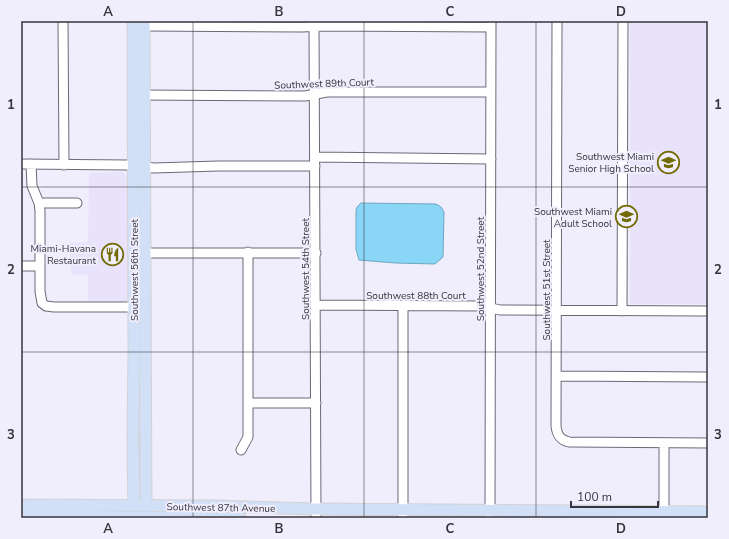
<svg xmlns="http://www.w3.org/2000/svg" width="729" height="539" font-family="'Nunito Sans',sans-serif">
  <rect width="100%" height="100%" fill="#f0edfd"/>
  <path fill="#e8e3fb" d="M630,21H708V304H630Z
    M121,172L125,173L127,178V302H88V275L71,274L70,243L88,242L89,173Z"/>
  <path fill="#89d6f7" stroke="#70a6bf" d="M361,203L436,204L441,207L444,212L443,257L435,264L395,263L359,260L356,249V210L357,207Z"/>
  <g fill="none" stroke-linecap="round" stroke-linejoin="round">
    <defs>
      <path id="minor" d="M63,21L64,165
        M314,21L316,518
        M557,21L556,426C557,435 560,440 569,442L708,443
        M144,26L301,27L327,26L491,27
        M139,95L305,96L327,92H491
        M315,157L491,159
        M21,164L128,165L154,168L218,166H315
        M31,164L32,186L39,203L40,211V291L42,303L46,306L54,307H134
        M39,203H77
        M139,253H316
        M21,266H40
        M316,305L482,306L500,310L708,311
        M622,311L623,21
        M556,376L708,377
        M248,403H316
        M241,450L248,437V252
        M403,518V305
        M490,518L491,21
        M664,518V443"/>
      <path id="major" d="M133,21L134,350L133,438L134,518
        M144,21L146,518
        M21,505L215,506L316,509L708,512
        M21,516L240,518"/>
    </defs>
    <use href="#minor" stroke="#6c6977" stroke-width="11"/>
    <use href="#major" stroke="#d3d3d4" stroke-width="13"/>
    <use href="#minor" stroke="#fff" stroke-width="9"/>
    <use href="#major" stroke="#d1dff7" stroke-width="11"/>
  </g>
  <path fill="none" stroke="#37353c" stroke-width="1" stroke-opacity="0.55" d="M193,21V518M364,21V518M536,21V518M21,187H708M21,352H708"/>
  <defs>
    <symbol id="school-ring" viewBox="-11 -11 22 22"><circle r="9.5" fill="#f0edfd" stroke="#726a03" stroke-width="1.5"/><path d="M0-5L7-2L0 1L-7-2ZM-4 1L0 2.5L4 1V4Q0 6-4 4Z" fill="#726a03"/></symbol>
    <symbol id="restaurant-ring" viewBox="-11 -11 22 22"><circle r="9.5" fill="#f0edfd" stroke="#726a03" stroke-width="1.5"/><path d="M-5-6h1v4h1v-4h1v4h1v-4h1v5L-1.5 .5V6h-2V.5L-5-1ZM5-6V6H3V1.5H1.5Q1.5-4 5-6Z" fill="#726a03"/></symbol>
  </defs>
  <g fill-rule="evenodd">
    <use href="#school-ring" x="656" y="150" width="25" height="25"/>
    <use href="#school-ring" x="614" y="204" width="25" height="25"/>
    <use href="#restaurant-ring" x="100" y="242" width="25" height="25"/>
  </g>
  <g text-anchor="middle" stroke-width="4" stroke-linejoin="round" paint-order="stroke">
    <g font-size="10" fill="#37353c" stroke="#f0edfd">
      <text transform="translate(324 83) rotate(-2)" y="4">Southwest 89th Court</text>
      <text transform="translate(305 269) rotate(-90)" y="4">Southwest 54th Street</text>
      <text transform="translate(480 269) rotate(-90)" y="4">Southwest 52nd Street</text>
      <text transform="translate(134 270) rotate(-90)" y="4">Southwest 56th Street</text>
      <text transform="translate(546 290) rotate(-90)" y="4">Southwest 51st Street</text>
      <text x="416" y="299">Southwest 88th Court</text>
      <text transform="translate(221 507) rotate(1)" y="4">Southwest 87th Avenue</text>
    </g>
    <g font-size="10" fill="#37353c" stroke="#f0edfd" text-anchor="end">
      <text x="654" y="160">Southwest Miami<tspan x="654" dy="12">Senior High School</tspan></text>
      <text x="612" y="215">Southwest Miami<tspan x="612" dy="12">Adult School</tspan></text>
      <text x="96" y="252">Miami-Havana<tspan x="96" dy="12">Restaurant</tspan></text>
    </g>
  </g>
  <rect width="729" height="539" fill="none" stroke="#f0edfd" stroke-width="44"/>
  <path d="M571 501v6h87v-6" fill="none" stroke="#37353c" stroke-width="2"/>
  <text x="577" y="501" font-size="12" fill="#37353c" stroke="#f0edfd" stroke-width="3" paint-order="stroke">100 m</text>
  <rect x="22" y="22" width="685" height="495" fill="none" stroke="#37353c" stroke-width="1.5"/>
  <g font-size="13" text-anchor="middle" font-weight="bold" fill="#37353c">
    <text x="108" y="16">A</text>
    <text x="279" y="16">B</text>
    <text x="450" y="16">C</text>
    <text x="621" y="16">D</text>
    <text x="11" y="109">1</text>
    <text x="718" y="109">1</text>
    <text x="11" y="274">2</text>
    <text x="718" y="274">2</text>
    <text x="11" y="439">3</text>
    <text x="718" y="439">3</text>
    <text x="108" y="533">A</text>
    <text x="279" y="533">B</text>
    <text x="450" y="533">C</text>
    <text x="621" y="533">D</text>
  </g>
</svg>
